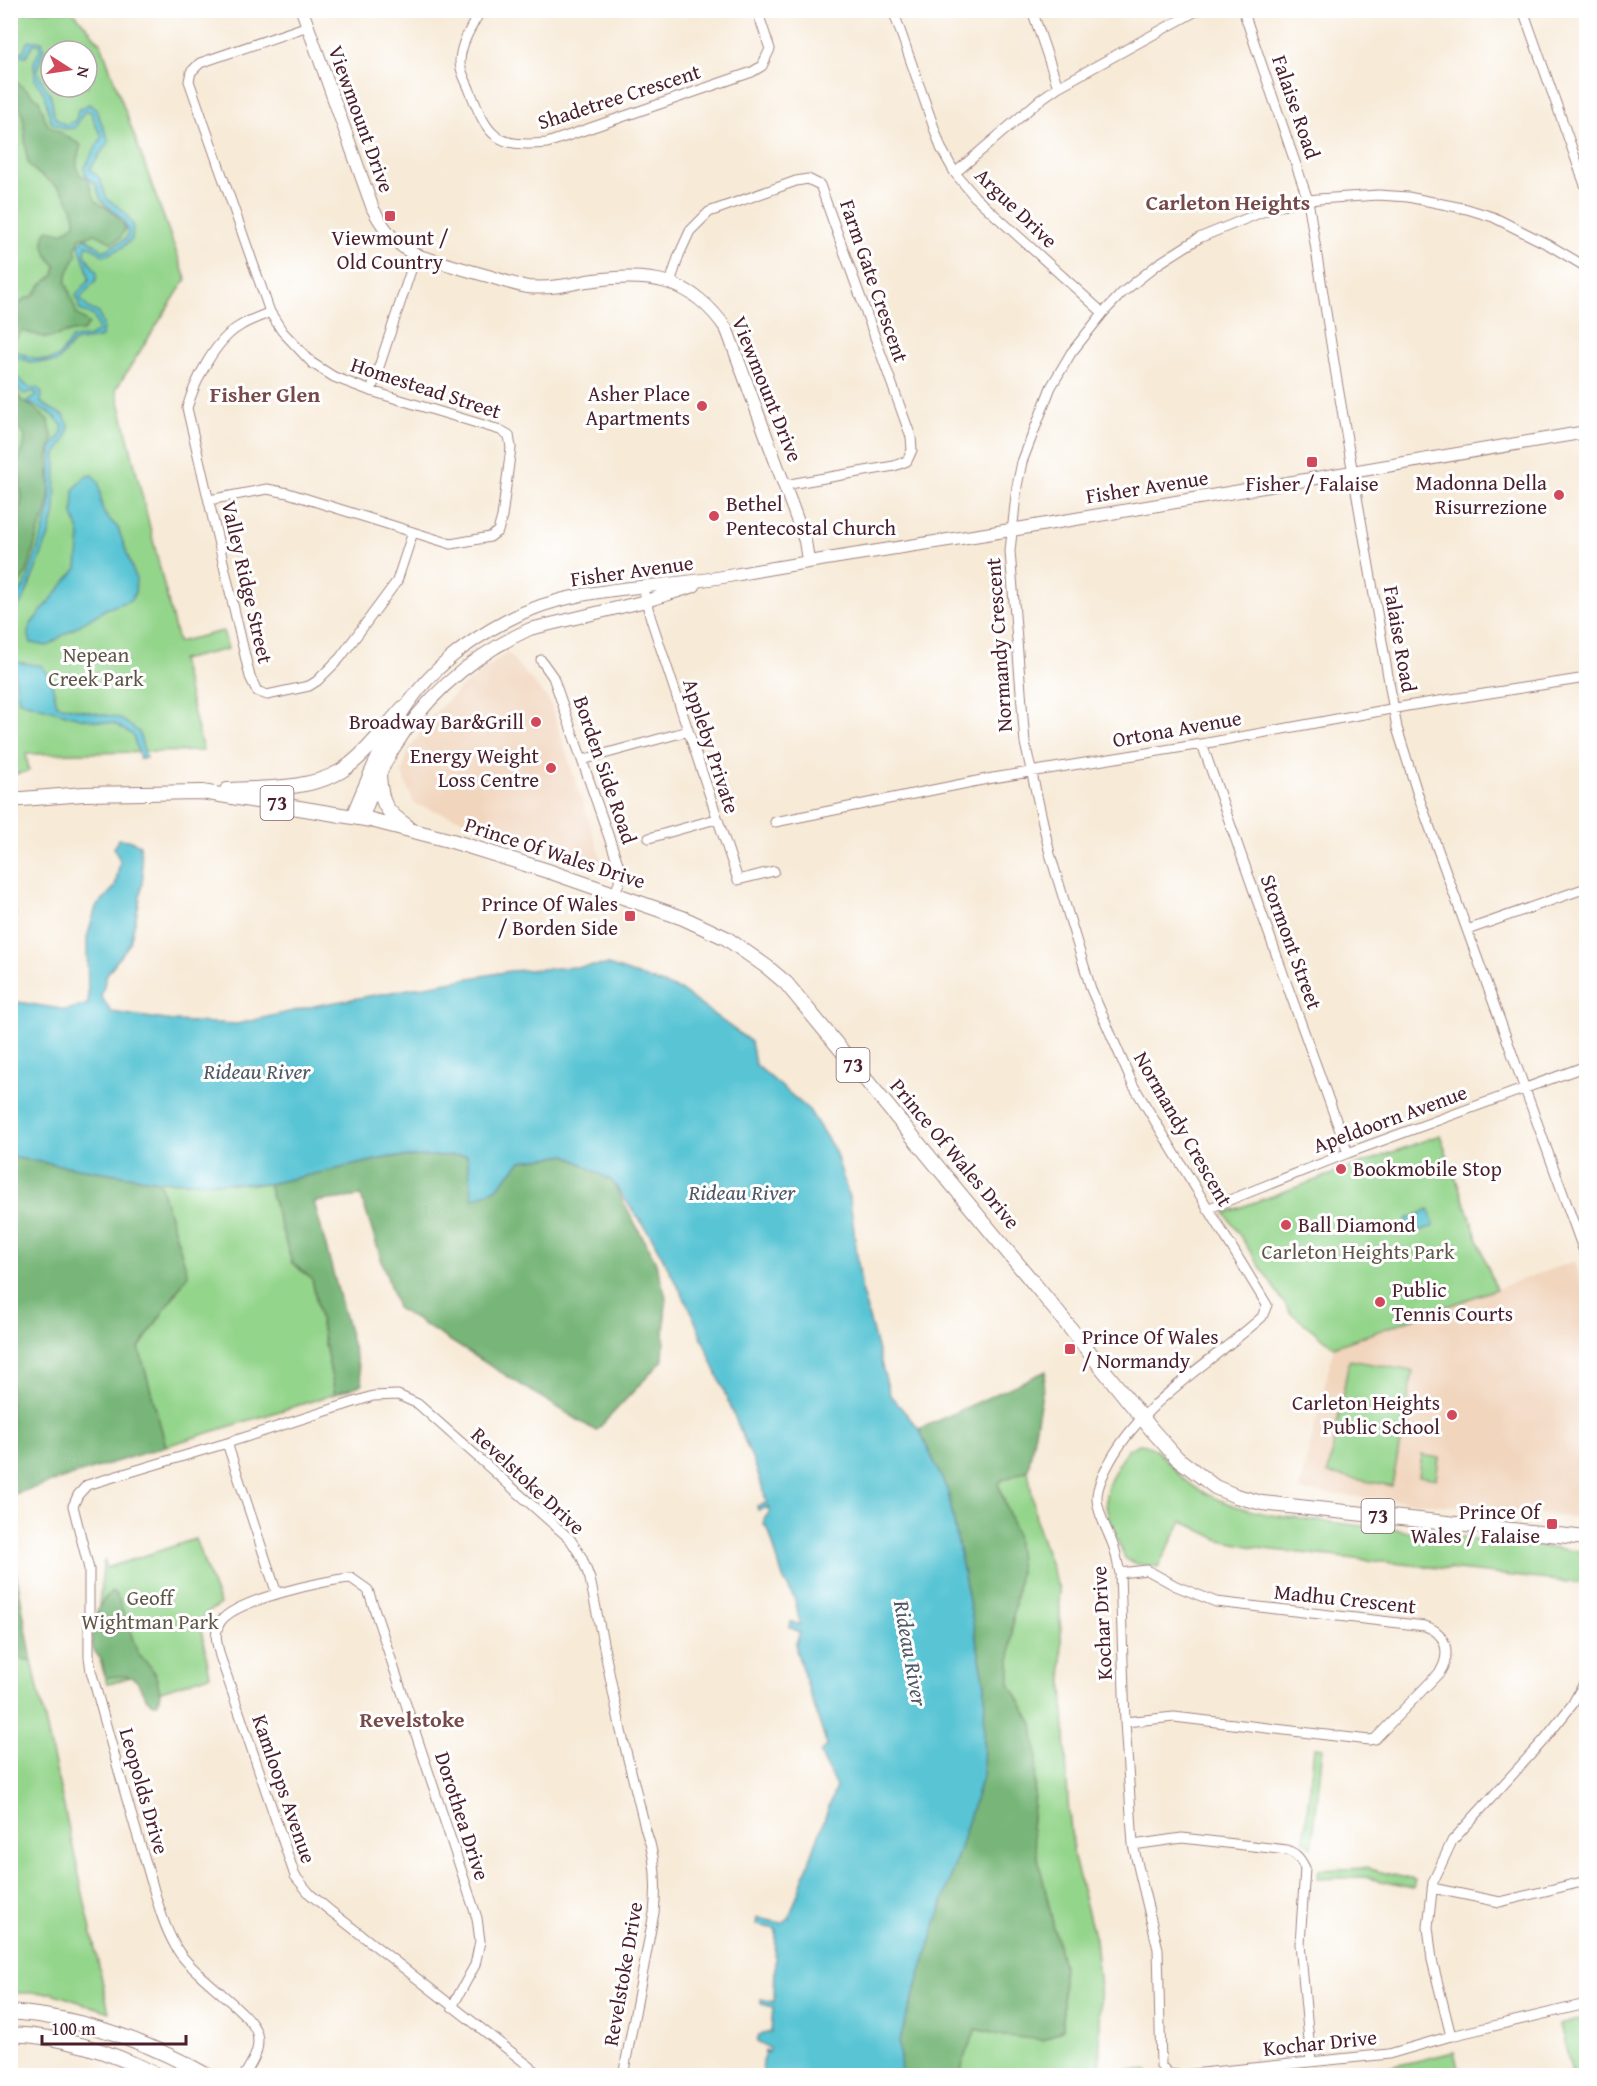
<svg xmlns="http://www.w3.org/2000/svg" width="1597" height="2086" font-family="'Gentium Book Plus',serif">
  <rect width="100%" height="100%" fill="#fff"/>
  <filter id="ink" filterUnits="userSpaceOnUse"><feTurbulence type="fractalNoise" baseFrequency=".0167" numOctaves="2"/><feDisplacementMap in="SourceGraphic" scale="12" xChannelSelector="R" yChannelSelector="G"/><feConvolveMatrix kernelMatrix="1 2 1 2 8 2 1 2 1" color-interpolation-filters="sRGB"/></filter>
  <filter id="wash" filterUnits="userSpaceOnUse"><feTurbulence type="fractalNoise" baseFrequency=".008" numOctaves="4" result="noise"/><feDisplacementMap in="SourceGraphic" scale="24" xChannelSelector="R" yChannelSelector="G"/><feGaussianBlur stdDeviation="1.35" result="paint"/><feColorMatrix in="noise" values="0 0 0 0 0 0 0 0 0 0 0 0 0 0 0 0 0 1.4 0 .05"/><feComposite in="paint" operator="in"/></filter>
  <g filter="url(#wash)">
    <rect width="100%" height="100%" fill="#f7ead7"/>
    <path fill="#f1d5bd" d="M507,652L550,702L602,861L594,870L545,854L541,845L414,804L402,773L408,751L431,717L458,690Z
      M1574,1261L1586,1297V1519L1299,1491L1334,1347Z"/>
    <path fill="#94d58c" stroke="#6f7a5c" stroke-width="1.5" fill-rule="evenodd" d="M11,11H73L101,44L186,279L116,389L178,642L223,631L228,649L181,660L203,751L26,754L29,771L11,775ZM51,51H87V87H51Z
      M1440,1135L1496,1289L1334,1347L1290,1312L1225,1213Z
      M159,1181L268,1184L292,1263L312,1279L335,1394L166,1446L139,1348L188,1275Z
      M1349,1360L1413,1371L1392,1486L1328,1474Z
      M1138,1444C1157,1442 1171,1469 1185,1480C1211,1501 1245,1510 1277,1516L1586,1552V1584L1264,1549L1220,1540L1182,1521L1158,1567C1147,1564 1134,1566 1125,1558C1118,1538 1101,1512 1107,1490C1110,1476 1121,1461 1128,1448L1130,1449Z
      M1422,1455L1439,1458L1436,1479L1419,1476Z
      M1028,1470L1037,1525L1059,1590L1068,1803L1074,1858L1095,1940L1100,1989V2071L1146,2070L1150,2075L960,2076L966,2052L976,2029L1004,2036L1063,2029V1967L1031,1828L1037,1758L1033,1724L1010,1684V1660L1013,1617L1020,1570L1016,1534L998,1483L1000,1481Z
      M195,1539L220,1605L206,1613L200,1623L210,1675L149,1695L141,1674L107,1684L95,1642L104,1560L107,1568Z
      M11,1656L32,1661L109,2012L52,1993H11Z
      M1314,1747L1323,1748L1312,1847L1304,1841Z
      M1365,1868L1415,1880L1413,1888L1364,1877L1317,1879L1318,1870Z
      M1586,2018V2075H1565L1572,2073L1560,2025Z
      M1454,2052L1460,2075H1319L1387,2068Z"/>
    <path fill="#77b678" stroke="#606a52" stroke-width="1.5" d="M11,78L39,100L47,124L51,127L81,145C78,156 72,168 83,177L87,176C90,184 91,193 95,199C99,206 106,206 111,211C115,214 124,225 125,229L120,238L112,243L96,234L80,238L75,250L77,254L68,272L66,282L77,314L89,324L83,331H73L47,338L22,331L11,345V314L24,299L33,296L42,284L54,275L56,266C46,255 41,248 45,233L48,230L62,233L75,224C76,213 67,194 58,187C48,179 36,175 29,164C23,154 27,123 21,109L11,104Z
      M11,384L22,401L33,407L48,420L53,439L48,457L50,491L47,511L38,533L27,572L11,596V548L14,538L22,499L17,464L24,447L25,435L11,424Z
      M467,1155L473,1198L496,1189L521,1161L567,1155L612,1181L655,1260L666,1297L663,1360L596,1431L397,1308L361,1196L314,1202L363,1384L335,1394L312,1279L292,1263L268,1184L390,1157Z
      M10,1157L159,1181L188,1275L139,1348L166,1446L11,1495Z
      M1046,1371L1028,1470L1000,1481L998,1484L1016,1534L1020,1570L1013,1617L1010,1660V1684L1033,1724L1037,1758L1031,1828L1063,1967V2029L1044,2040L1004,2036L976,2029L966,2052L960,2075H901L899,2042L983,1774L985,1685L948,1492L919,1429Z
      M11,1545L32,1661L11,1656Z
      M113,1592L119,1599L138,1654L151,1667L157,1679L160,1693L158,1703L154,1704C132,1692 150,1669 106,1678C103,1672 104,1665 101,1660C99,1655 94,1653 93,1648C88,1631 97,1600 113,1592Z"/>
    <path fill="#59c4d4" stroke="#527280" stroke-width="1.5" d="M28,41H42L44,49L37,70C40,78 44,85 49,92C57,108 46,117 67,125L76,120L78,110L89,104L96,110L109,141L90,169L100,179L107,199L124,211L133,225L132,239L121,248L104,256L92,247L86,245L85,255L97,273L96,280L80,298L88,308L99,313L103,325L102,337L74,342L57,362H31L19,358L13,360L16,376L28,387L37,388L42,392L41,403L64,416L69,426L66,439L56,454L55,512L49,535L26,594L11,620V607L26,583L43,532L50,508L51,448L61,435L63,427C54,413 41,408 26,402L37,396L34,391L24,394C11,383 10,374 11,357L16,351C27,357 49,365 60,355C64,350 68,343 72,338L88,337L99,331L94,316L80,310L76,295L89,280C89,267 81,257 79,244L86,238L104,251L126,239L128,232L123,220L101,200L96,184L87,178L84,169L102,136L95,124L92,113L85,110L75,128L64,129L51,122L44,93L35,80L34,62L40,50L39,44H33L26,56L15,55L11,49V45L17,52H23Z
      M93,475L99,484L102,508L105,515L118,528L136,579L135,593L131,600L106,609L60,637L48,646L31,643L28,632L31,624L77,568L80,535L73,514L74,489L86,476Z
      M11,655L16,662L42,666L51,680L57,705L119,718L139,732L146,758L140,759L133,735L115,724L80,718L19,701L14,669L11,665Z
      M118,839L129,840L140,845L143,876L139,904L130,943L107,974L101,996L111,1012L173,1021L237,1024L319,1005L510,971L608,965L680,990L751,1042L755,1064L809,1110L835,1151L850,1200L862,1293L890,1395L919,1429L948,1492L985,1685L983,1774L899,2042L901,2075H761L765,2051L768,2052L769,2048L757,2041L759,2035L771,2032L773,2007L761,2004V1999L774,2002L776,1929L756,1925L757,1918L782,1923L789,1918L836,1787L820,1753L827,1746L796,1650V1643L800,1632L789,1627L790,1622L800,1625L795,1600L783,1578L769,1531L764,1524V1519L769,1513V1507L758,1510L757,1506L767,1503L758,1473L690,1309L651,1236L612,1181L567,1155L521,1161L496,1189L473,1199L467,1155L390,1157L268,1184L159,1181L11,1157V1001L67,1010L88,1004L87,938L96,907L115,887L120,861L114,848Z
      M1429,1210L1434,1226L1411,1234L1406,1219Z"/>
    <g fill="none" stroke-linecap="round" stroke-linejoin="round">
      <path stroke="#59c4d4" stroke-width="3" d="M10,693L17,689"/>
    </g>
  </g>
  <g filter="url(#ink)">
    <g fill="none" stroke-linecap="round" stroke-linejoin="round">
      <defs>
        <path id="street" d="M481,10C472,26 461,42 460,61C459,70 467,82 470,91C488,136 495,148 547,143L752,72L762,66L770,49L757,10
          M893,10L941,148L955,173L975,197L1103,313
          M1032,10L1058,87
          M1243,10L1308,200L1338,387L1397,728L1418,795L1586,1257
          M1523,10L1586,188
          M955,173L1041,99L1058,87L1198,10
          M1586,267L1549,245L1493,217L1467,209L1408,197L1378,195L1318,199L1294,202L1272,208L1199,238L1158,264L1122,293L1103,313L1071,353L1051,387L1022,462L1017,486L1010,551L1025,743L1050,854L1091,989L1133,1085L1267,1305L1262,1317C1209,1365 1139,1402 1106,1469C1102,1477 1098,1486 1097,1495C1096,1513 1110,1533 1115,1551C1117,1558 1118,1566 1120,1573L1125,1722L1133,1845L1158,1949L1161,2066L1169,2074L1182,2075L1389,2054L1451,2036L1586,2004
          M670,283L679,255L690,231L709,212L796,181L808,179L820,185L911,437L912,450L907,461L894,466L784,485
          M270,312C260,317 249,320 240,326C215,340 195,381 187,408L250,677L257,691L267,695L309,686L317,681L340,658L397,581L413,532
          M371,391L416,255
          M209,500L267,489L288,493L451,544L490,537L498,531L502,517L511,448L509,435L500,430L371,391L334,377L312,363L282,331L270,312L189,81L191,72L200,63L308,26
          M642,586L651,619L738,880L774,871
          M541,660L553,677L620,869L619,883L614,895
          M1202,744L1286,982L1348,1153
          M582,760L688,731
          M775,822L987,779L1202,744L1407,706L1586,678
          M649,838L716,819
          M10,910H13
          M1467,930L1586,888
          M1207,1209L1348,1153L1586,1066
          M227,1443L277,1594
          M1120,1573L1147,1570L1176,1586L1216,1602L1425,1626C1447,1633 1451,1654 1440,1672L1375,1739L1369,1740L1174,1717L1125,1722
          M1133,1845L1182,1838L1287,1850C1297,1854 1300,1858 1305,1868L1300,1944L1311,2062
          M1432,1888L1500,1902L1586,1881
          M452,2007L475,1965L480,1941L477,1918L368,1590L351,1578C325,1580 236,1600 221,1621C213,1632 217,1644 220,1656L295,1876L310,1894L328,1909L542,2076
          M1451,2036L1432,1960L1428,1927L1433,1882L1452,1841L1544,1740L1572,1705L1586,1680
          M244,2076C252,2062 261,2050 257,2034C253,2013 191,1974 177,1949C161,1922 155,1892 146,1863C126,1800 109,1735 91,1671L89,1657V1569L73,1506L78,1495L87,1485L227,1443L373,1396L398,1395L418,1404L570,1539L582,1558L590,1579L621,1731L646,1831C656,1857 657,1886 654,1913L623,2076"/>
        <path id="secondary" d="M302,10L373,209C384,230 400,250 422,257C444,263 466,270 488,276C501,280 515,285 528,287C548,289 568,285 587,281C647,272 691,276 727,330L805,541L808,560
          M352,816C390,724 415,669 508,620C578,583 659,590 734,575C830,557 927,544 1023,528C1211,496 1399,464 1586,432
          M362,819C371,796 379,772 392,751C426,695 471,656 530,629L646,601L694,586"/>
        <path id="primary" d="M379,776C381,802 384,811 407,826
          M227,790C262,788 310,790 341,771C363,758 385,728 403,708
          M10,800L84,794L202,792L371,820L452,841L551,872L683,918L726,938L767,967L786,983L1045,1297L1152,1430L1177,1458L1215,1487L1236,1496L1262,1503L1586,1538
          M10,2012C80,2017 147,2041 208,2076
          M10,2034C61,2036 113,2052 158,2076"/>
      </defs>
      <use href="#street" stroke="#a08481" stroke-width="11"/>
      <use href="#secondary" stroke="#a08481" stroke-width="14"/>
      <use href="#primary" stroke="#a08481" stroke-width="16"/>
      <use href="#street" stroke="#fff" stroke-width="9"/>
      <use href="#secondary" stroke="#fff" stroke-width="12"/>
      <use href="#primary" stroke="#fff" stroke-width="14"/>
    </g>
  </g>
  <g fill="#d1495b" stroke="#fff" stroke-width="2">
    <rect x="384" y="210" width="12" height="12" rx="3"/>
    <circle cx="702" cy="406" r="6"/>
    <rect x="1306" y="456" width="12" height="12" rx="3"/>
    <circle cx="1559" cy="495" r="6"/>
    <circle cx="714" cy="516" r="6"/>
    <circle cx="536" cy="722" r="6"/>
    <circle cx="551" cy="768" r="6"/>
    <rect x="624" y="910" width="12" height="12" rx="3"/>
    <circle cx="1341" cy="1169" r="6"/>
    <circle cx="1286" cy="1225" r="6"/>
    <circle cx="1380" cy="1302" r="6"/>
    <rect x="1064" y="1343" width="12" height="12" rx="3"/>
    <circle cx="1452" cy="1415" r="6"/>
    <rect x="1546" y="1518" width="12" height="12" rx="3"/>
  </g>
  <g text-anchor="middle" stroke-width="6" stroke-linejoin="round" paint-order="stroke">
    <g fill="#fff" stroke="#80626b" stroke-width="1.5">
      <rect x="260.5" y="786" width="33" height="34" rx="4.5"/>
      <rect x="836.5" y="1048" width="33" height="34" rx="4.5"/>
      <rect x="1361.5" y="1499" width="33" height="34" rx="4.5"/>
    </g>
    <g font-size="20" font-weight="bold" fill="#4a1f2b">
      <text x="277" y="810">73</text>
      <text x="853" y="1072">73</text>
      <text x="1378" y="1523">73</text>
    </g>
    <g font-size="21" fill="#4a1f2b" stroke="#fff">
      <text transform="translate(619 97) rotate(-18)" y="7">Shadetree Crescent</text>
      <text transform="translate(1296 107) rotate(71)" y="7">Falaise Road</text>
      <text transform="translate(361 119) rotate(70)" y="7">Viewmount Drive</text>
      <text transform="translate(1016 208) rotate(44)" y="7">Argue Drive</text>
      <text transform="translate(874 281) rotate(71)" y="7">Farm Gate Crescent</text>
      <text transform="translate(426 388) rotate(18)" y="7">Homestead Street</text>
      <text transform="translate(767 389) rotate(68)" y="7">Viewmount Drive</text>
      <text transform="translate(1147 487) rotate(-9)" y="7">Fisher Avenue</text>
      <text transform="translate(632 571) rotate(-8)" y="7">Fisher Avenue</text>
      <text transform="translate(247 582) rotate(77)" y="7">Valley Ridge Street</text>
      <text transform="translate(1400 639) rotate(80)" y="7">Falaise Road</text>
      <text transform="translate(999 645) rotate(-94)" y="7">Normandy Crescent</text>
      <text transform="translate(1177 729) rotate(-10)" y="7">Ortona Avenue</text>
      <text transform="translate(711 746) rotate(72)" y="7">Appleby Private</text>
      <text transform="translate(605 770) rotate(71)" y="7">Borden Side Road</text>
      <text transform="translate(555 853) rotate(18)" y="7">Prince Of Wales Drive</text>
      <text transform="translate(1291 942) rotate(70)" y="7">Stormont Street</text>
      <text transform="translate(1390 1119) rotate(-20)" y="7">Apeldoorn Avenue</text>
      <text transform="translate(1183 1129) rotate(60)" y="7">Normandy Crescent</text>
      <text transform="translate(955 1154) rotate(50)" y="7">Prince Of Wales Drive</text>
      <text transform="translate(528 1481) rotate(43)" y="7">Revelstoke Drive</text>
      <text transform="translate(1345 1599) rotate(6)" y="7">Madhu Crescent</text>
      <text transform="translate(1102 1623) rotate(-93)" y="7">Kochar Drive</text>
      <text transform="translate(284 1789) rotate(71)" y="7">Kamloops Avenue</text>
      <text transform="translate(144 1791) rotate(74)" y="7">Leopolds Drive</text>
      <text transform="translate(462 1816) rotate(72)" y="7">Dorothea Drive</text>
      <text transform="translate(623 1974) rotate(-80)" y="7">Revelstoke Drive</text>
      <text transform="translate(1320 2043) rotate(-6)" y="7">Kochar Drive</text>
    </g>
    <g font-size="21" fill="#4a1f2b" stroke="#fff" text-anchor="end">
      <text x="390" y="245" text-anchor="middle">Viewmount /<tspan x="390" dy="24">Old Country</tspan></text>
      <text x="690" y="401">Asher Place<tspan x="690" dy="24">Apartments</tspan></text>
      <text x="1547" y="490">Madonna Della<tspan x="1547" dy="24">Risurrezione</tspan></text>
      <text x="1312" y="491" text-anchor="middle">Fisher / Falaise</text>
      <text x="726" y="511" text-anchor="start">Bethel<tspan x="726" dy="24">Pentecostal Church</tspan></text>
      <text x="524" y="729">Broadway Bar&amp;Grill</text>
      <text x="539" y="763">Energy Weight<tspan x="539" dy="24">Loss Centre</tspan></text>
      <text x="618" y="911">Prince Of Wales<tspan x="618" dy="24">/ Borden Side</tspan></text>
      <text x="1353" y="1176" text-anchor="start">Bookmobile Stop</text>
      <text x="1298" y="1232" text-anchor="start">Ball Diamond</text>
      <text x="1392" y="1297" text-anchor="start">Public<tspan x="1392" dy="24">Tennis Courts</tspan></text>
      <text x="1082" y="1344" text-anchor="start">Prince Of Wales<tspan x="1082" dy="24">/ Normandy</tspan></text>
      <text x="1440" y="1410">Carleton Heights<tspan x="1440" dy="24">Public School</tspan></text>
      <text x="1540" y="1519">Prince Of<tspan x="1540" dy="24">Wales / Falaise</tspan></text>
    </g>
    <g font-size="21" fill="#605648" stroke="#fff">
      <text x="96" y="662">Nepean<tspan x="96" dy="24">Creek Park</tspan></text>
      <text x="1358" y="1259">Carleton Heights Park</text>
      <text x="150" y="1605">Geoff<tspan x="150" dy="24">Wightman Park</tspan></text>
    </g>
    <g font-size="22" font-weight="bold" fill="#774a49" stroke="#fff">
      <text x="1228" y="210">Carleton Heights</text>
      <text x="265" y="402">Fisher Glen</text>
      <text x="412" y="1727">Revelstoke</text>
    </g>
    <g font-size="22" font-style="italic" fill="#4f5966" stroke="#fff">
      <text x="257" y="1079">Rideau River</text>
      <text x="742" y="1200">Rideau River</text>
      <text transform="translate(911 1653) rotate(80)" y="8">Rideau River</text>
    </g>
  </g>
  <rect width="1597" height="2086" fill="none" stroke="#fff" stroke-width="36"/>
  <g transform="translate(69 69) rotate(102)"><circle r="28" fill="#ffffff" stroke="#b7a5aa" stroke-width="1.5"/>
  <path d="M0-4.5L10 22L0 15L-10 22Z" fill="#d1495b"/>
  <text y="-9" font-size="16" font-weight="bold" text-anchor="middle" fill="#4a1f2b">N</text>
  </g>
  <path d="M42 2035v9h144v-9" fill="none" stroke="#4a1f2b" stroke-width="3"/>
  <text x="51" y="2035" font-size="18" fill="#4a1f2b" stroke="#ffffff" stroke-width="4.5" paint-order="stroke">100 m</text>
</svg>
